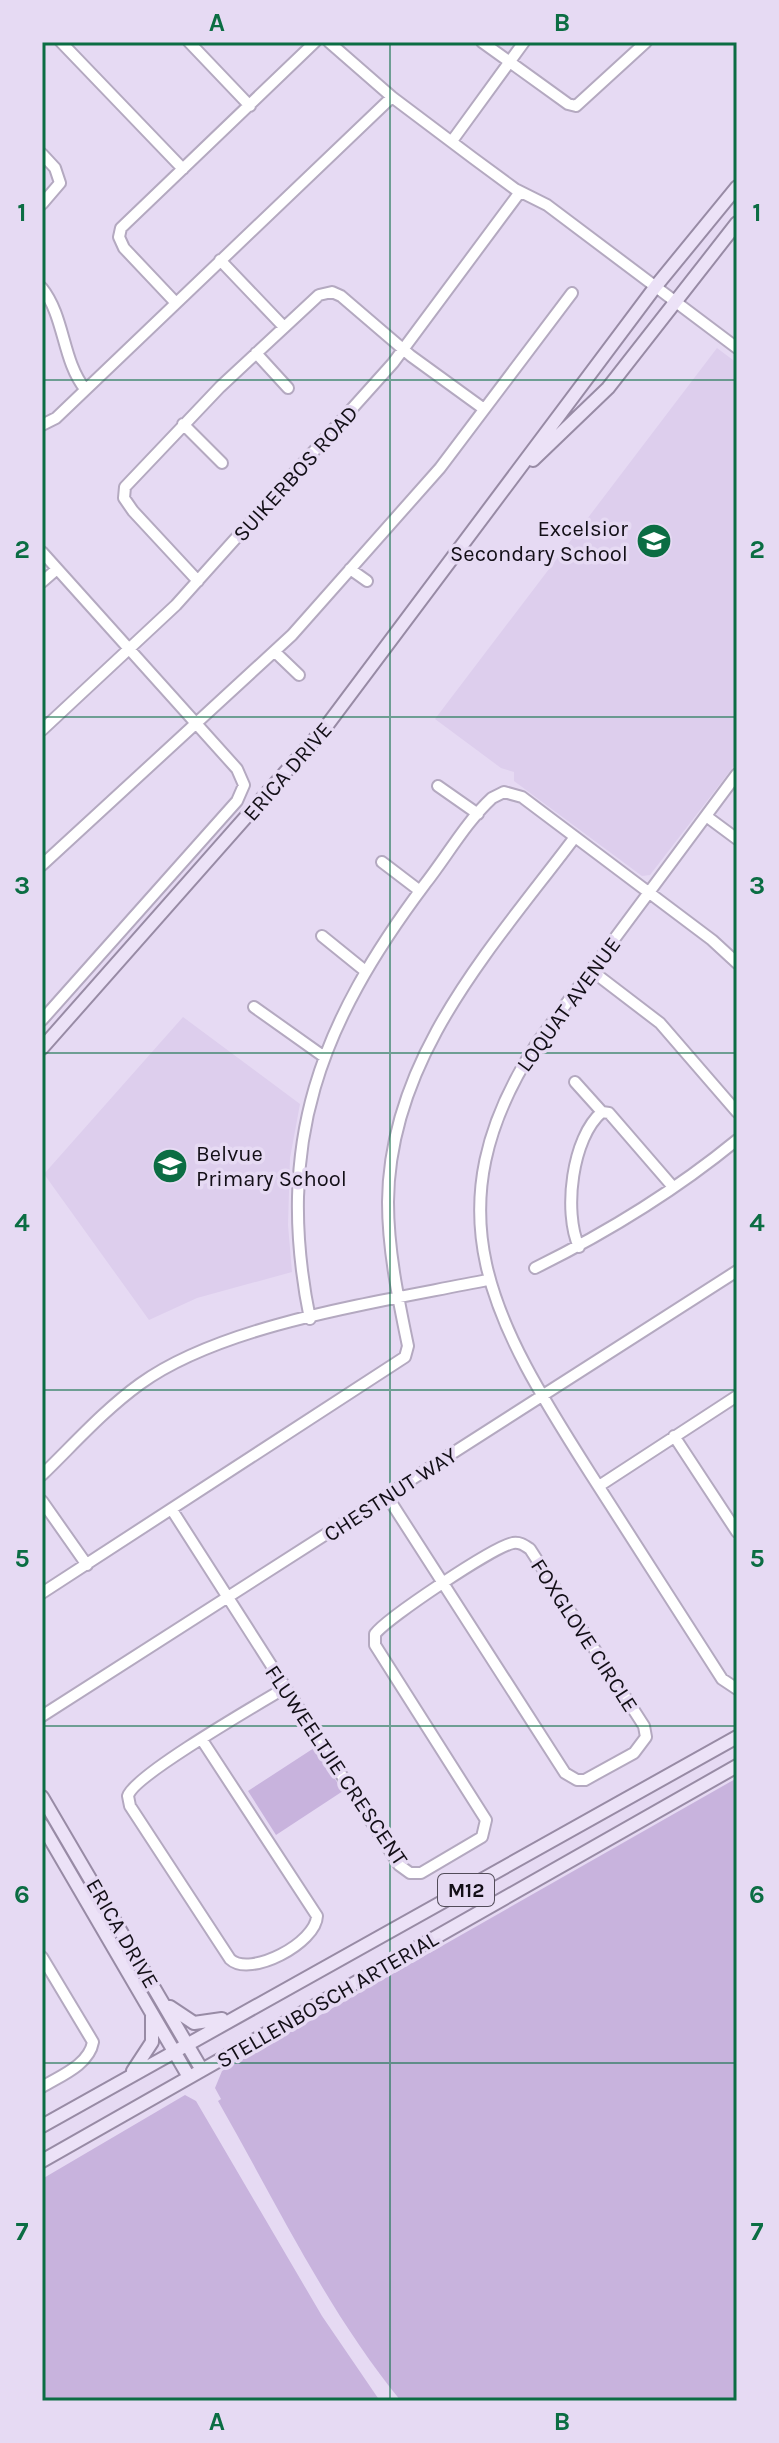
<svg xmlns="http://www.w3.org/2000/svg" width="779" height="2443" font-family="Karla,sans-serif">
  <rect width="100%" height="100%" fill="#e6daf3"/>
  <path fill="#ddceed" d="M717,348L737,363V762L650,875L642,876L514,781V772L501,768L435,719Z
    M183,1017L300,1104L290,1158L288,1225L292,1272L197,1298L149,1320L44,1174Z"/>
  <path fill="#c8b3dd" d="M314,1748L343,1791L276,1835L248,1791Z
    M737,1778V2401H401C327,2311 276,2202 218,2101L221,2099L215,2088L222,2071Z
    M185,2095L196,2101L322,2316L380,2401H42V2179Z"/>
  <g fill="none" stroke-linecap="round" stroke-linejoin="round">
    <defs>
      <path id="minor" d="M61,42L183,169
        M189,42L250,106
        M329,42L392,97L473,158L515,189L547,205L737,348
        M482,42L568,104L576,106L646,42
        M452,141L524,42
        M42,154L55,168L60,183L42,204
        M220,260L284,327
        M42,288C65,317 62,360 85,389
        M176,303L124,248L119,237L121,228L315,42
        M256,353L288,388
        M183,424L222,463
        M42,425L56,418L392,97
        M42,552L237,769L244,785L237,801L42,1020
        M350,569L367,581
        M198,581L133,511L124,498L125,487L220,387L319,295L332,292L341,296L411,356L484,409
        M42,582L57,569
        M275,652L299,675
        M42,730L176,605L393,363L520,192
        M737,774L537,1043C427,1212 494,1322 590,1473C634,1542 678,1610 722,1679L737,1689
        M438,786L478,814
        M706,816L737,839
        M382,862L420,891
        M42,865L292,635L440,468L572,293
        M322,936L364,970
        M592,971L660,1023L737,1112
        M254,1007L323,1056
        M575,1082L602,1112L609,1113L673,1187
        M579,1247C563,1212 572,1137 602,1112
        M535,1268C606,1233 676,1190 737,1140
        M310,1319C274,1143 320,1024 425,884C447,856 466,822 492,798L504,792L522,797L712,940L737,963
        M674,1436L737,1532
        M42,1475C74,1444 104,1410 140,1384C224,1323 385,1301 487,1280
        M599,1486L737,1396
        M42,1501L87,1565
        M172,1510L399,1865L410,1873H421L482,1837L486,1820L375,1645V1634C387,1618 493,1547 513,1543C520,1542 524,1545 530,1549L644,1726L646,1737L634,1753L585,1780H577L565,1773L387,1496
        M42,1593L405,1357L408,1346C398,1298 388,1250 388,1202C389,1057 493,946 575,837
        M42,1716L737,1271
        M202,1740L317,1916C316,1943 250,1978 230,1959L130,1806L128,1796C133,1776 260,1703 285,1688
        M42,1957L93,2042C89,2065 60,2076 42,2087"/>
      <path id="major" d="M533,460L608,388L737,223
        M42,1048L328,724L656,286L737,187
        M42,1797L202,2070
        M42,1825L189,2077
        M170,2007L194,2023L222,2019
        M133,2071L152,2042V2016
        M42,2126L737,1737
        M42,2161L737,1766"/>
    </defs>
    <use href="#minor" stroke="#b4a9c0" stroke-width="14"/>
    <use href="#major" stroke="#988ba5" stroke-width="16"/>
    <use href="#minor" stroke="#fff" stroke-width="10"/>
    <use href="#major" stroke="#ece2f7" stroke-width="12"/>
  </g>
  <path fill="none" stroke="#0b6d43" stroke-width="2" stroke-opacity="0.55" d="M390,42V2401M42,380H737M42,717H737M42,1053H737M42,1390H737M42,1726H737M42,2063H737"/>
  <defs>
    <symbol id="school-disc" viewBox="-11 -11 22 22"><circle r="9.5" fill="#0b6d43" stroke="#e6daf3"/><path d="M0-5L7-2L0 1L-7-2ZM-4 1L0 2.5L4 1V4Q0 6-4 4Z" fill="#fff"/></symbol>
  </defs>
  <g fill-rule="evenodd">
    <use href="#school-disc" x="634" y="521" width="40" height="40"/>
    <use href="#school-disc" x="150" y="1146" width="40" height="40"/>
  </g>
  <g text-anchor="middle" stroke-width="7" stroke-linejoin="round" paint-order="stroke">
    <rect fill="#e6daf3" stroke="#524c59" stroke-width="2" x="438" y="1874" width="56" height="32" rx="6"/>
    <g font-size="20" font-weight="bold" fill="#130f17">
      <text x="466" y="1897">M12</text>
    </g>
    <g font-size="22" fill="#130f17" stroke="#e6daf3">
      <text transform="translate(295 473) rotate(-48)" y="8">SUIKERBOS ROAD</text>
      <text transform="translate(287 771) rotate(-49)" y="8">ERICA DRIVE</text>
      <text transform="translate(568 1004) rotate(-54)" y="8">LOQUAT AVENUE</text>
      <text transform="translate(390 1494) rotate(-33)" y="8">CHESTNUT WAY</text>
      <text transform="translate(585 1635) rotate(57)" y="8">FOXGLOVE CIRCLE</text>
      <text transform="translate(337 1765) rotate(56)" y="8">FLUWEELTJIE CRESCENT</text>
      <text transform="translate(123 1933) rotate(60)" y="8">ERICA DRIVE</text>
      <text transform="translate(327 1999) rotate(-30)" y="8">STELLENBOSCH ARTERIAL</text>
    </g>
    <g font-size="22" fill="#130f17" stroke="#e6daf3" text-anchor="end">
      <text x="628" y="536">Excelsior<tspan x="628" dy="25">Secondary School</tspan></text>
      <text x="196" y="1161" text-anchor="start">Belvue<tspan x="196" dy="25">Primary School</tspan></text>
    </g>
  </g>
  <rect width="779" height="2443" fill="none" stroke="#e6daf3" stroke-width="88"/>
  <rect x="44" y="44" width="691" height="2355" fill="none" stroke="#0b6d43" stroke-width="3"/>
  <g font-size="26" text-anchor="middle" font-weight="bold" fill="#0b6d43">
    <text x="217" y="31">A</text>
    <text x="562" y="31">B</text>
    <text x="22" y="221">1</text>
    <text x="757" y="221">1</text>
    <text x="22" y="558">2</text>
    <text x="757" y="558">2</text>
    <text x="22" y="894">3</text>
    <text x="757" y="894">3</text>
    <text x="22" y="1231">4</text>
    <text x="757" y="1231">4</text>
    <text x="22" y="1567">5</text>
    <text x="757" y="1567">5</text>
    <text x="22" y="1903">6</text>
    <text x="757" y="1903">6</text>
    <text x="22" y="2240">7</text>
    <text x="757" y="2240">7</text>
    <text x="217" y="2430">A</text>
    <text x="562" y="2430">B</text>
  </g>
</svg>
